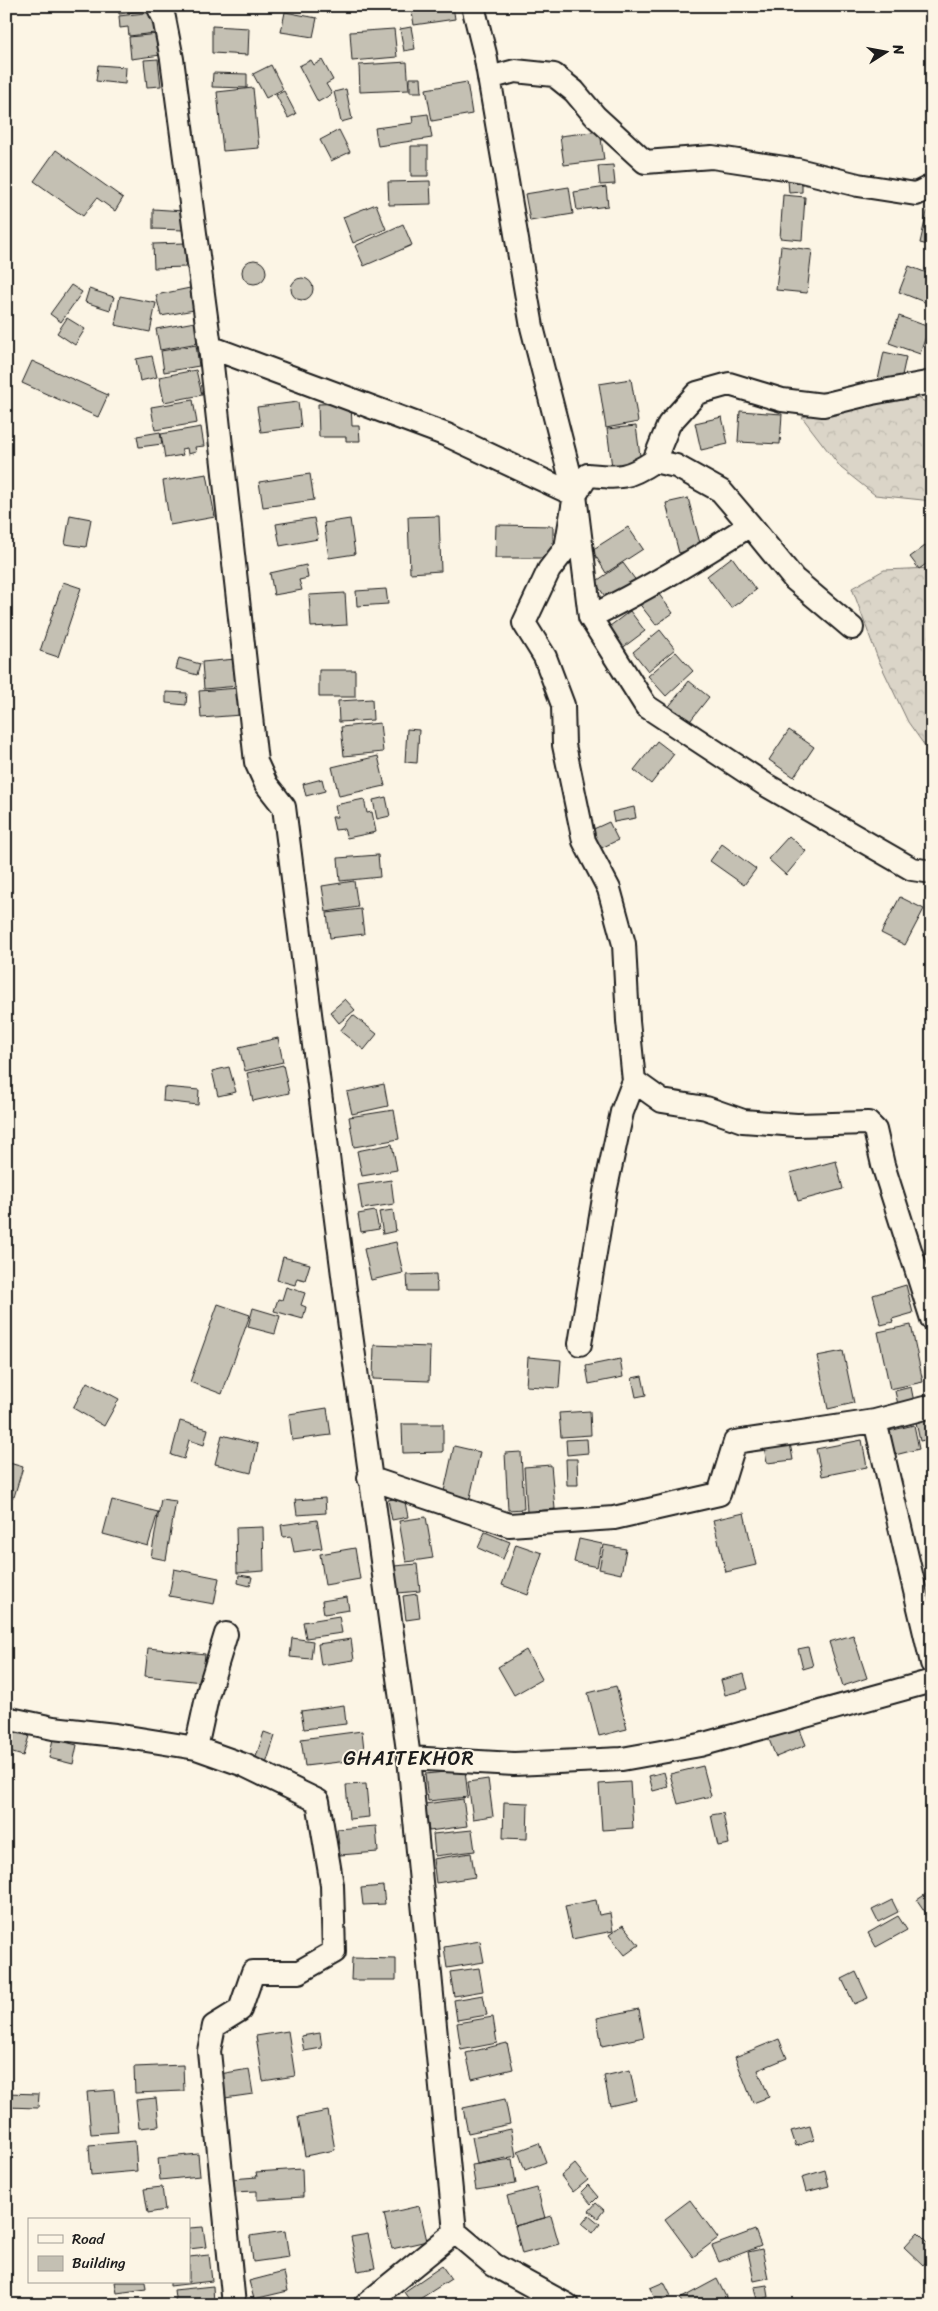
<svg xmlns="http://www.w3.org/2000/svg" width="938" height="2311" font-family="Sriracha,sans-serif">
  <defs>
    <pattern id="forest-crowns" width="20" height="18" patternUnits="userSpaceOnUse" patternTransform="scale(1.25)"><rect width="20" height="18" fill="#dbd5c8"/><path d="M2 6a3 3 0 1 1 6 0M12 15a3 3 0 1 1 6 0" fill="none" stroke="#bbb6ab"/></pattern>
  </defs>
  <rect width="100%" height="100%" fill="#fcf5e5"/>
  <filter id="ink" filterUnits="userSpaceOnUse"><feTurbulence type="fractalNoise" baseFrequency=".02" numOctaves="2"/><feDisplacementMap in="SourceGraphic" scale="10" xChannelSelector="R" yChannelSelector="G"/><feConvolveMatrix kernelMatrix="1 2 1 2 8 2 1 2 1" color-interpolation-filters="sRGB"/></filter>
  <g filter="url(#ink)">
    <path fill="url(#forest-crowns)" stroke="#7c7872" d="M917,397L932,406V501L875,495L841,468L802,417Z
      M932,568V756L908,722L878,659L852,588L884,570Z"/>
    <path fill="#c4c0b3" stroke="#1c1c1c" d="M118,6H149L150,10L119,14Z
      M411,6H453L455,19L414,25Z
      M153,12L155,33L129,36L128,27L120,28L119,16Z
      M285,12L317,18L313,37L281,32Z
      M212,26L249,28L248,55L212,53Z
      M411,27L415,49L404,51L400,29Z
      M394,29L397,57L352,61L350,32Z
      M158,34L161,55L131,59L129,37Z
      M158,59L161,86L147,87L144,60Z
      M311,60L314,65L322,60L333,80L326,84L332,94L318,102L299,66Z
      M407,62L409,90L360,92L359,65Z
      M98,65L126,67L125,84L96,81Z
      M271,65L283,89L266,98L253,74Z
      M213,73L247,74V88L212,87Z
      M410,78H421L422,92H410Z
      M467,82L472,114L432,121L426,89Z
      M253,88L259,148L223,151L217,92Z
      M346,89L352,119L341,122L334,92Z
      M284,91L296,114L288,118L276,95Z
      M428,114L432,138L378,146L375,128L413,123L412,116Z
      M339,130L350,152L331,161L320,140Z
      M600,131L604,160L564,165L560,136Z
      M411,146H428V176H411Z
      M56,150L123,198L115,211L97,198L83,216L34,181Z
      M613,165L615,184L600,185L598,166Z
      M802,179V192L789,193L788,180Z
      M430,181L431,204L389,205L388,182Z
      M569,187L573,214L530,221L525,194Z
      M606,187L608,206L577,210L574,192Z
      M783,195L805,197L802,240L780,238Z
      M930,199L932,200V246L920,243Z
      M376,204L386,229L353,243L343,217Z
      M153,209L184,211V230L153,229Z
      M403,224L412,245L364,266L355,246Z
      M185,243L186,267L154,268L153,244Z
      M781,246L812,250L807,293L776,290Z
      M242 272a12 12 0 1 1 24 0a12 12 0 1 1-24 0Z
      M909,266L932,275V291L927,303L899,292Z
      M291 289a11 11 0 1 1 22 0a11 11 0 1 1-22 0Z
      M71,285L82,292L61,322L50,314Z
      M190,288L194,310L161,316L156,295Z
      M89,289L114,297L110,310L85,302Z
      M120,296L156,303L150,332L115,325Z
      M899,316L929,327L920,354L889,343Z
      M67,318L85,329L75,345L57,333Z
      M195,322L198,343L160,350L156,329Z
      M196,345L199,366L164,372L161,351Z
      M884,352L906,357L900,385L878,380Z
      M152,356L157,377L140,381L136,359Z
      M32,361L108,395L98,417L22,383Z
      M196,370L202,395L164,402L159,377Z
      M631,379L638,422L606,428L599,384Z
      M193,400L197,423L155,430L151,407Z
      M298,402L301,427L261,432L257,407Z
      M351,403L352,426H359L360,441H346V437H319L318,404Z
      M740,411L782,414L780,444L738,442Z
      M722,417L728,444L701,450L695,423Z
      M636,426L641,463L612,467L607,429Z
      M201,427L204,446L195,447L196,452L188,454L187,448L181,449L183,455L165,458L161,434Z
      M160,432L162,444L139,447L137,436Z
      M207,474L215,517L170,525L163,481Z
      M310,474L314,500L263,507L259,482Z
      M688,498L701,547L679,553L666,503Z
      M70,515L91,519L86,547L65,544Z
      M439,516L441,571L410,573L408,517Z
      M314,518L318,539L280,546L276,524Z
      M350,519L355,554L329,558L324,523Z
      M496,525L553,526V558H495Z
      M628,527L643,549L606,573L592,550Z
      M932,541V560L919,569L910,557Z
      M732,557L756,590L731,608L707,576Z
      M623,563L637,582L609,602L595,582Z
      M306,565L308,578L299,580L302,590L274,595L270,573Z
      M63,582L81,588L58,657L40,651Z
      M386,589L388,604L357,606L356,591Z
      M655,589L673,613L656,625L638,602Z
      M345,593L347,625L311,627L309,595Z
      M630,611L645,631L617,652L602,632Z
      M660,630L675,649L648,671L633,652Z
      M676,652L693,671L666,696L648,676Z
      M179,658L200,664L197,675L176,669Z
      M236,659L238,686L204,689L202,662Z
      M319,670H355V697H319Z
      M689,681L709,697L687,725L667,709Z
      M239,688L241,715L201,718L199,691Z
      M166,692L187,693L186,705L166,703Z
      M372,699L373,720L339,722L338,701Z
      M380,723L383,752L344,756L341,727Z
      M407,729L419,730L417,763L405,762Z
      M789,730L814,747L794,777L769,760Z
      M657,741L674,754L651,784L634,770Z
      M378,756L385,786L339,796L332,767Z
      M322,779L325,791L306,796L303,784Z
      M386,797L390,816L377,819L373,800Z
      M364,799L367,813L372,812L376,832L347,838L344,829L335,830L332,817H337L335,805Z
      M634,807L636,818L614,822L612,812Z
      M609,822L618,840L595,851L587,832Z
      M789,836L806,851L786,875L768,859Z
      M722,844L756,869L744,885L710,861Z
      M378,855L380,877L340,881L338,858Z
      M354,881L358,907L326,912L322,886Z
      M900,897L924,909L905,945L881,933Z
      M361,909L364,934L330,938L327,913Z
      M345,999L355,1010L339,1023L330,1012Z
      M353,1015L377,1034L364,1050L340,1031Z
      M278,1038L283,1062L245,1071L239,1047Z
      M283,1065L289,1093L253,1101L247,1073Z
      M229,1067L236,1092L218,1096L212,1071Z
      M384,1084L388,1106L352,1114L347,1092Z
      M164,1087L199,1090L198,1105L163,1101Z
      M394,1110L399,1139L354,1147L349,1117Z
      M392,1144L397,1170L362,1176L357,1151Z
      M836,1161L843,1189L798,1201L790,1173Z
      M391,1180L394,1204L362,1209L358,1185Z
      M393,1210L396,1231L383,1234L379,1212Z
      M375,1211L379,1229L361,1232L358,1214Z
      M396,1242L403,1273L371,1280L364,1249Z
      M283,1257L310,1264L305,1280L297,1278L295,1285L277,1280Z
      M436,1274L437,1291H408L407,1275Z
      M906,1285L913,1313L892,1319L893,1322L881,1325L873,1295Z
      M286,1287L305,1293L301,1305L306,1307L303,1319L274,1311L278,1299L282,1300Z
      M218,1304L250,1315L222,1394L190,1382Z
      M253,1308L280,1316L275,1334L248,1327Z
      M911,1325L923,1382L890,1389L878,1332Z
      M374,1345L430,1347L429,1381L373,1379Z
      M843,1351L854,1403L828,1409L817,1356Z
      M528,1357L561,1360L559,1388L526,1386Z
      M620,1359L623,1377L589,1384L586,1366Z
      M642,1376L646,1395L636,1397L632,1378Z
      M87,1382L119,1399L104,1426L73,1408Z
      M911,1387L914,1402L898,1405L895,1391Z
      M327,1408L331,1435L292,1440L289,1414Z
      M590,1411L591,1435L561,1437L559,1413Z
      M932,1418V1446H931L930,1439L920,1441L916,1422Z
      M180,1421L208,1429L204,1445L189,1440L184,1459L171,1455Z
      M402,1424H443V1452L403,1453Z
      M914,1425L919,1449L895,1455L889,1431Z
      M222,1435L258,1444L251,1473L215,1464Z
      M587,1439L588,1453L567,1455L566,1440Z
      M862,1440L867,1467L822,1476L816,1449Z
      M790,1443L793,1460L767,1463L764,1447Z
      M454,1446L480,1452L469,1502L443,1496Z
      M521,1452L524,1509L508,1510L505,1453Z
      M566,1459H577L578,1485H567Z
      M6,1462L23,1467L14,1497L6,1495Z
      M551,1465L555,1509L527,1512L524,1467Z
      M404,1497L408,1517L392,1520L388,1500Z
      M325,1498L326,1513L297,1515L295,1500Z
      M161,1499L176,1501L166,1560L151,1557Z
      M112,1500L158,1512L148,1546L103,1534Z
      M744,1513L756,1565L726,1572L713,1520Z
      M426,1517L433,1558L406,1562L399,1521Z
      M317,1520L322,1548L294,1552L291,1536L283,1537L281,1525Z
      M263,1527L264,1571L237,1573L236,1528Z
      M485,1532L510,1542L503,1559L478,1548Z
      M579,1539L602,1544L597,1567L574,1562Z
      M516,1544L542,1553L528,1595L502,1585Z
      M604,1545L626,1549L621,1574L599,1569Z
      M355,1548L360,1579L325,1585L320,1554Z
      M417,1564L420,1591L398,1593L394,1566Z
      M174,1569L219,1578L214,1604L169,1596Z
      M239,1575L252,1577L250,1586L238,1583Z
      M417,1594L420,1618L406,1620L403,1596Z
      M347,1597L349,1610L324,1614L322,1601Z
      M339,1616L342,1633L306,1638L303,1622Z
      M853,1635L867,1678L843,1686L829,1642Z
      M292,1638L313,1641L311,1659L290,1657Z
      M351,1639L354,1660L321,1665L318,1644Z
      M808,1647L813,1666L803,1669L798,1649Z
      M148,1648L205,1654L202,1682L145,1676Z
      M526,1650L542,1679L514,1695L498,1667Z
      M744,1674L748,1689L725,1695L721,1680Z
      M616,1686L627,1729L599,1736L588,1693Z
      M344,1705L346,1724L304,1729L301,1711Z
      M798,1725L806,1745L776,1757L768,1737Z
      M7,1729L29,1736L23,1756L6,1751Z
      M362,1731L365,1759L305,1766L301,1739Z
      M264,1732L275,1736L265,1767L254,1763Z
      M53,1739L77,1745L73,1764L49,1758Z
      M703,1766L711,1796L678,1804L670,1774Z
      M465,1770L468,1797L428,1801L425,1774Z
      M664,1772L668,1787L653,1791L649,1776Z
      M488,1779L493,1816L473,1819L468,1782Z
      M630,1782L633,1828L602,1830L599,1784Z
      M366,1784L369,1817L349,1819L346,1785Z
      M463,1799L467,1826L429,1831L425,1804Z
      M504,1802L528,1803L527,1839L503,1838Z
      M723,1813L729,1844L718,1846L711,1815Z
      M376,1826L378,1852L340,1855L337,1829Z
      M472,1830L475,1851L435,1856L433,1834Z
      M471,1853L475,1877L436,1883L433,1859Z
      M383,1886L385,1904L363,1905L361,1888Z
      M932,1890V1922L917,1900Z
      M596,1900L599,1915L610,1913L613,1931L572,1939L565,1906Z
      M892,1900L898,1912L878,1922L872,1910Z
      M898,1916L907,1930L876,1947L868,1933Z
      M623,1925L639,1945L625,1955L609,1935Z
      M480,1941L484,1962L447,1968L444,1947Z
      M352,1958L396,1959V1980H351Z
      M479,1968L483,1991L454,1996L450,1972Z
      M856,1972L868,1998L854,2004L842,1979Z
      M483,1995L487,2015L457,2020L454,2000Z
      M639,2009L644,2037L602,2046L597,2018Z
      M493,2017L497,2043L461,2050L457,2023Z
      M288,2031L295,2076L263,2081L256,2036Z
      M320,2033L322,2048L304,2051L301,2036Z
      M779,2039L787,2058L758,2070L769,2097L753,2103L735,2057Z
      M507,2043L513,2069L472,2079L466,2053Z
      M183,2065L184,2091L135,2093L134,2067Z
      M249,2069L253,2094L218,2099L214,2075Z
      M630,2070L636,2100L610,2106L604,2076Z
      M114,2090L118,2132L91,2134L87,2092Z
      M6,2093L39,2094L38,2108L6,2107Z
      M156,2098L159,2126L139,2128L136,2100Z
      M505,2099L510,2124L468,2133L463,2108Z
      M328,2111L335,2150L305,2156L298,2117Z
      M810,2126L814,2140L796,2146L791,2131Z
      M511,2129L516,2156L477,2164L472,2137Z
      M135,2141L137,2171L91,2175L89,2145Z
      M539,2143L546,2162L525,2170L518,2151Z
      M198,2154L200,2176L160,2180L158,2158Z
      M512,2159L516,2184L476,2190L472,2165Z
      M575,2164L588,2180L573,2192L561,2176Z
      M302,2169L303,2197L257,2200V2191L232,2192L231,2179L257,2177L256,2172Z
      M825,2170L829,2186L806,2192L802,2177Z
      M588,2185L598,2197L591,2204L581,2192Z
      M162,2187L165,2210L148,2213L144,2189Z
      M537,2188L545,2218L515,2226L507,2196Z
      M690,2200L718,2238L693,2257L665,2219Z
      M596,2203L604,2210L598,2218L589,2211Z
      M419,2206L427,2241L392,2249L384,2214Z
      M589,2215L600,2224L593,2233L582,2224Z
      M551,2216L559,2244L522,2254L515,2226Z
      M203,2227L206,2247L189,2249V2228Z
      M755,2230L761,2246L719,2262L712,2246Z
      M285,2231L289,2257L253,2262L250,2236Z
      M918,2232L932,2246V2256L923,2265L904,2247Z
      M368,2234L375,2268L358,2271L351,2237Z
      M762,2249L768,2278L754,2281L748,2252Z
      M209,2255L212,2281L170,2286V2282H189V2257Z
      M442,2266L451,2279L412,2304L404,2292Z
      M284,2272L288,2291L254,2299L249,2281Z
      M717,2279L728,2301L721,2305H683L680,2299Z
      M115,2282H145L146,2289L117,2293Z
      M664,2282L671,2296L657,2303L650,2288Z
      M767,2285L769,2297L757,2300L754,2287Z
      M213,2286L214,2305H176L174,2290Z"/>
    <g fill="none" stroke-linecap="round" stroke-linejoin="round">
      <defs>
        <path id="minor" d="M158,6L164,18L172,59L210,347L256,762L266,784L284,807L344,1283L409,1758L455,2232L494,2265L567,2305
          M473,6L485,54L532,327L575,495L590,617L646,706L766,785L912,869L932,872
          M489,78L515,71L554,75L574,91L595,116L645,162L712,157L798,170L858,185L916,194L932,186
          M210,347L447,435L575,495
          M750,525L721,491L676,466L654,461L669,424L697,393L729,384L782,400L823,405L872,393L932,382
          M590,617C645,590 699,558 750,525L794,579L852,628
          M634,1081L662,1101L706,1108L743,1121L797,1125L868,1123L875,1130L883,1165L932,1319
          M580,1344L605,1192L622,1112L634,1081L628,1021L624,944L609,889L584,841L564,745L563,705L545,657L524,623L549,570L566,548L575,495L588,475C620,478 627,479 654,461
          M875,1421L932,1406
          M369,1478L509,1525L614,1518L719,1494L735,1442L875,1421L932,1663
          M6,1718L53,1728L115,1735L196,1748L244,1765L318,1801L332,1885L334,1952L299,1972H253L240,2010L214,2026L209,2051L234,2305
          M196,1748L208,1693L226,1634
          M409,1758L514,1764L622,1759L700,1745L932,1681
          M365,2305L455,2232"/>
      </defs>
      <use href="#minor" stroke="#1c1c1c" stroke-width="26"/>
      <use href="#minor" stroke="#fcf5e5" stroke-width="22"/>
    </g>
  </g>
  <g text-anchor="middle" stroke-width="4" stroke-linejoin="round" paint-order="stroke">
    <g font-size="20" letter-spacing="1" fill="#1c1c1c" stroke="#fcf5e5">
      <text x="409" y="1765">GHAITEKHOR</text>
    </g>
  </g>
  <rect width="938" height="2311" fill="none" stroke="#fcf5e5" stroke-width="25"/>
  <rect x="12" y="12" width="913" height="2286" fill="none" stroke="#1c1c1c" stroke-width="2" filter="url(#ink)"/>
  <rect x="28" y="2218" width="162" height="65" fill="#fcf5e5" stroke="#a29e95"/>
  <rect x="38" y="2235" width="25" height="8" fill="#fcf5e5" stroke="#a29e95"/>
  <text x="72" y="2244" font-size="15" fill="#1c1c1c">Road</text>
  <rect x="38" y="2256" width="25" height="15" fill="#c4c0b3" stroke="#a29e95"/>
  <text x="72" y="2268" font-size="15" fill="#1c1c1c">Building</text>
  <g transform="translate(886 52) rotate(79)" stroke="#fcf5e5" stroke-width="4" paint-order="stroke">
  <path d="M0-4L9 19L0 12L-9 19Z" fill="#1c1c1c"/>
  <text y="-8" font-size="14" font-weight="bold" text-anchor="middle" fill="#1c1c1c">N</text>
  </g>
</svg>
